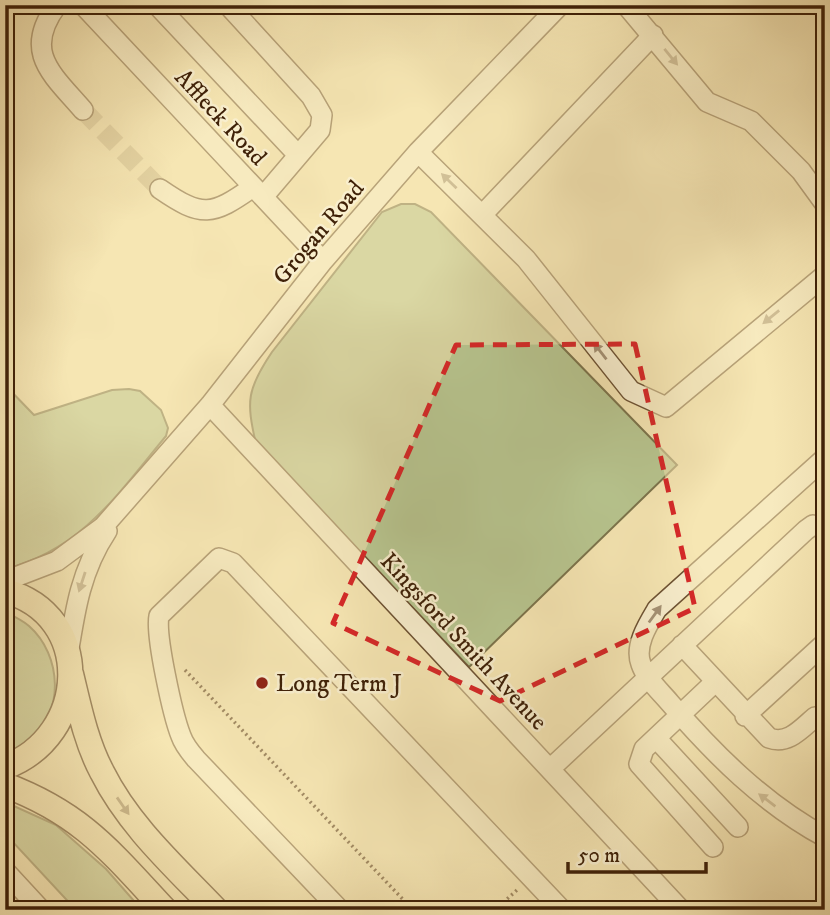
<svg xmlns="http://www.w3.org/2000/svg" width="830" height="915" font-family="'IM FELL DW Pica',serif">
  <rect width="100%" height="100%" fill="#f6e6b3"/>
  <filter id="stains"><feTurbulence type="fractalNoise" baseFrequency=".00286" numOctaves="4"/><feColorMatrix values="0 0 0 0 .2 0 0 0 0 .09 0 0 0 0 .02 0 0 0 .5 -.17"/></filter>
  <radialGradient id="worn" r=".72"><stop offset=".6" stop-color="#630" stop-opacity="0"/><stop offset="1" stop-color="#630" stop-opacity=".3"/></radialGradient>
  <path fill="#b8c690" stroke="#7c744c" stroke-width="2" d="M401,204H415L431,212L677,465L469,667L256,444C246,401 247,389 272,352L382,212Z
    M5,385L34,415L112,390L129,389L140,391L161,410L168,428L166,436C118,494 81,550 5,569Z
    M5,612C13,616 22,620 29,626C62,655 65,713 29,743C23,748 13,752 5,756Z
    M5,802L56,825L106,869L142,910H76L12,841L5,838Z"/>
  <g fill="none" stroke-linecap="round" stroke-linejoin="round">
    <path stroke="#d1bf91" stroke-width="19" stroke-dasharray="19 10" stroke-linecap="butt" d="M83,110L160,189"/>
    <defs>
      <path id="minor" d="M57,5C22,52 52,74 83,110
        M83,5L323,261
        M157,5L298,155
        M228,5L311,96L322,115L320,130L263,197
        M626,5L707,102L751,121L801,171L825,204
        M418,152L526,259L631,391L666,407L825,275
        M160,189C202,218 212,216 253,187
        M483,214L653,35
        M210,405L681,910
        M825,458L657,609C648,624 634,646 641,664C646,679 660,691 670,703C715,755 764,804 825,837
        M5,581L57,561L103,527L210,405L323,261L418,152L560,5
        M682,645L769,738C788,745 801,729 815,717
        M68,655C75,610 81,570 107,531
        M745,716L825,643
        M656,738L738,827
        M550,769L806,530L813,525L825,527
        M713,847L639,764L644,749L715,682
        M5,871L41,910
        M340,910L196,759C190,752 184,745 181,736C173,716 155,635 159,616L219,558L233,563L562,910"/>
      <path id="major" d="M5,591C95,615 89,736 5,767
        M71,674C79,707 86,742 102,772C129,826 175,867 216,910
        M5,785C82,814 111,852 165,910"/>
    </defs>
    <use href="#minor" stroke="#6d5233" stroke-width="22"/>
    <use href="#major" stroke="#3f2108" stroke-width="27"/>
    <path stroke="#3f2108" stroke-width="3.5" stroke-dasharray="2 3.5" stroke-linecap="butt" d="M185,670L413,910
      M495,910L517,890"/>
    <use href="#minor" stroke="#f9efce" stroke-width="19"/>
    <use href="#major" stroke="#f6e6b3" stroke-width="24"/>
  </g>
  <defs><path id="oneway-solid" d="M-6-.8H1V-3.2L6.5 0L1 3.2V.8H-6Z" transform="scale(1.75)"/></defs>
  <g fill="#a59275">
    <use href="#oneway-solid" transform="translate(671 57) rotate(51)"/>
    <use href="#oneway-solid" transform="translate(449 181) rotate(-136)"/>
    <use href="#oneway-solid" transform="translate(771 317) rotate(141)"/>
    <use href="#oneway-solid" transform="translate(600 351) rotate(-128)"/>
    <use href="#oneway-solid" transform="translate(82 582) rotate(108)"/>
    <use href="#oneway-solid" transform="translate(655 614) rotate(-54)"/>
    <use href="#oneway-solid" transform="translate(767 800) rotate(-143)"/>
  </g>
  <use fill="#9a845e" href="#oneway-solid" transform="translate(123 806) rotate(55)"/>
  <path d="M0 0H830V915H0ZM635,344L695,608L500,701L333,623L456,345Z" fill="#f6e6b3" fill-opacity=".55" fill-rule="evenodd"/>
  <path fill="none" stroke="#d62828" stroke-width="5" stroke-dasharray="14 9" stroke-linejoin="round" d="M635,344L695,608L500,701L333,623L456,345Z"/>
  <circle fill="#8f2418" stroke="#f9efce" stroke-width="2.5" cx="262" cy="683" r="7"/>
  <g text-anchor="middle" stroke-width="5" stroke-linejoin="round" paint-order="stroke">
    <g font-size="24" fill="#3f2108" stroke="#f9efce">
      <text transform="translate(221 117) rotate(47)" y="8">Affleck Road</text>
      <text transform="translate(318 232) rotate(-50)" y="8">Grogan Road</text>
      <text transform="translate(464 641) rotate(47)" y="8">Kingsford Smith Avenue</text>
    </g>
    <g font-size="24" fill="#3f2108" stroke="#f9efce" text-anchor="start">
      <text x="276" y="691">Long Term J</text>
    </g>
  </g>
  <rect width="830" height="915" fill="none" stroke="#f6e6b3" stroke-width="28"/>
  <rect x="7" y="7" width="816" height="901" fill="none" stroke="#3f2108" stroke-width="3.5"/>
  <rect x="14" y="14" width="802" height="887" fill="none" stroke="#3f2108" stroke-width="2"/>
  <path d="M568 862v10h138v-10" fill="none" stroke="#3f2108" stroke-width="3.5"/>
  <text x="578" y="862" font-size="21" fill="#3f2108" stroke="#f9efce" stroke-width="5" paint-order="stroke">50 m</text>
  <rect width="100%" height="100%" filter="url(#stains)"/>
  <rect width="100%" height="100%" fill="url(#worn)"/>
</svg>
